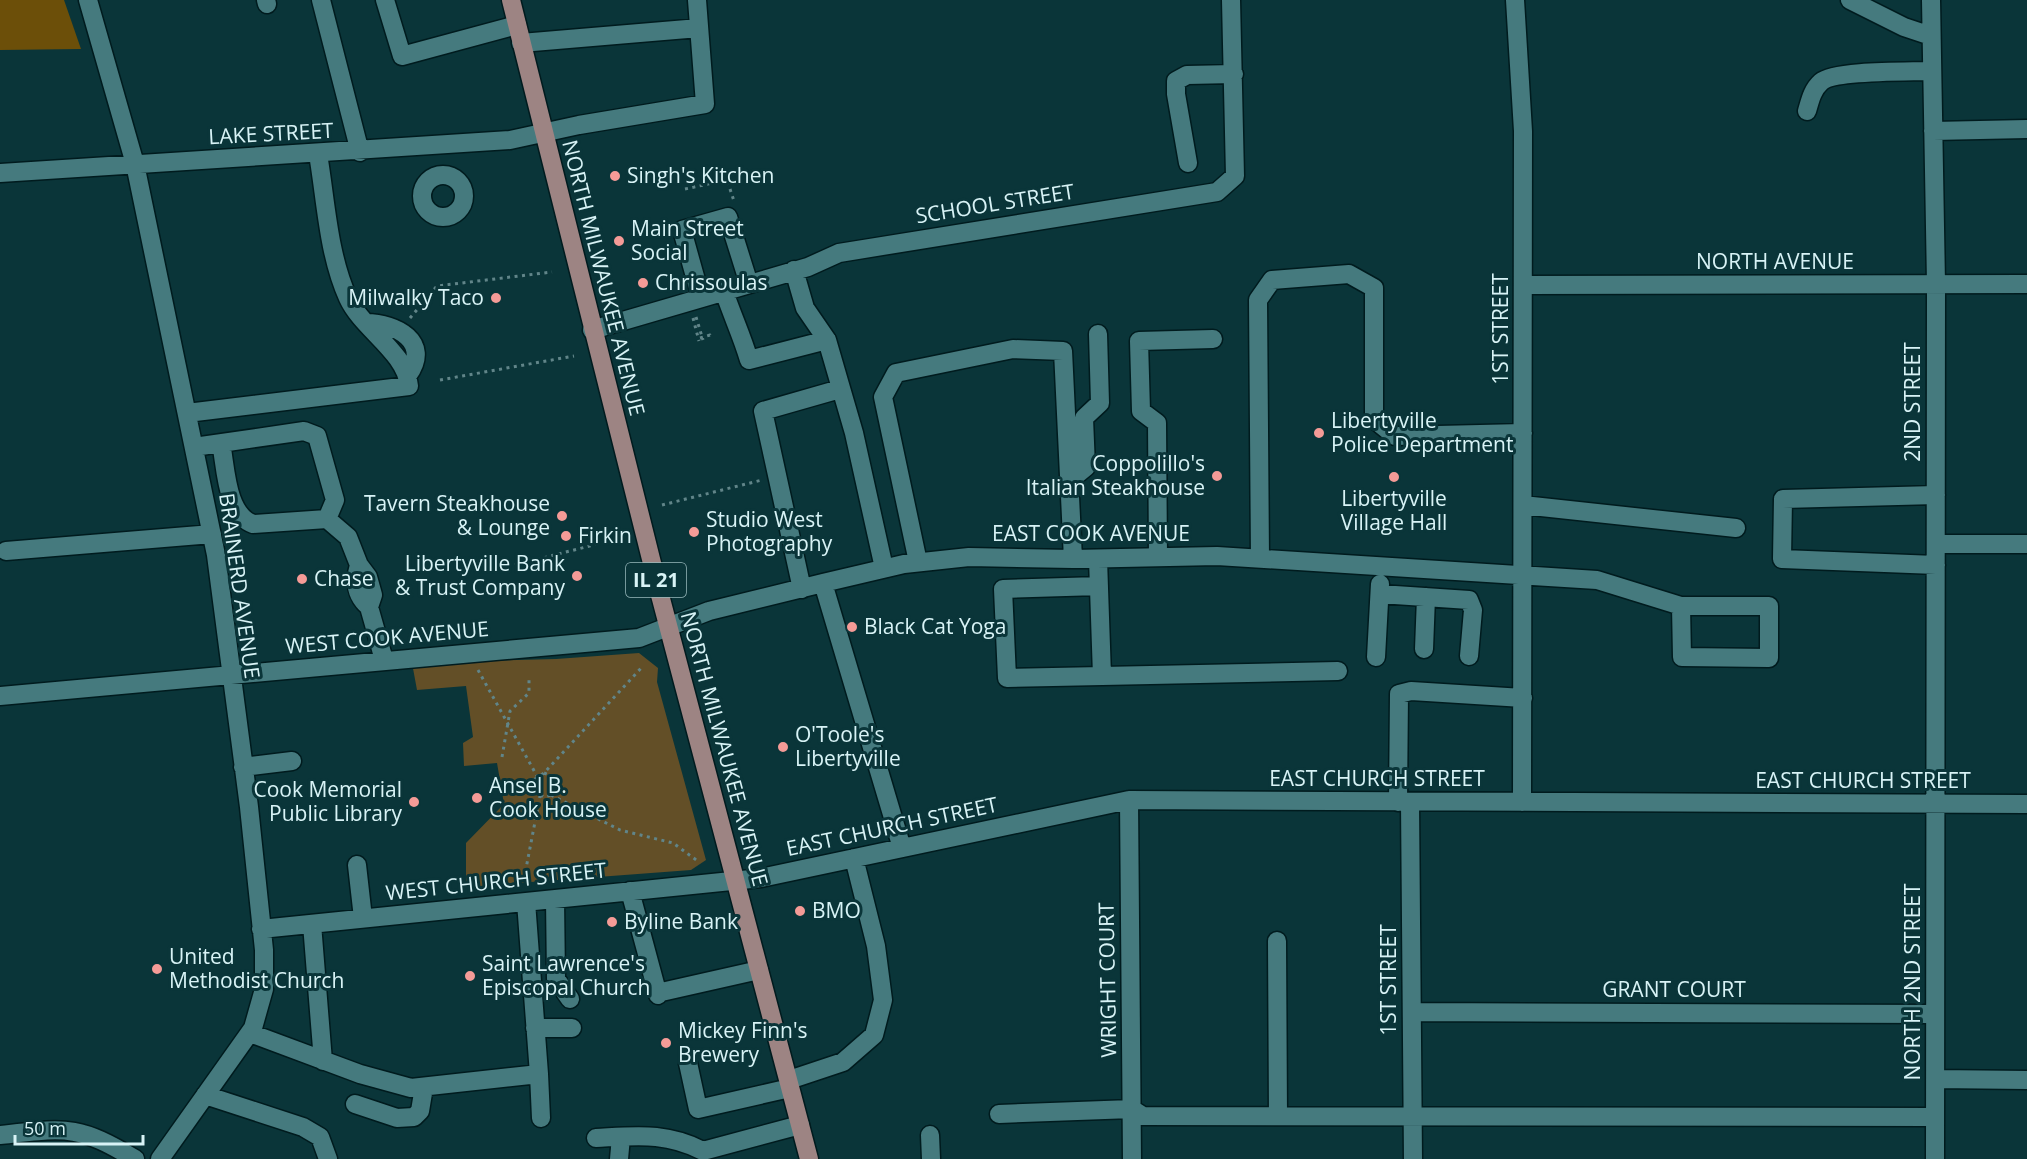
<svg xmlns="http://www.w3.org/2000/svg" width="2027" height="1159" font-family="'Open Sans',sans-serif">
  <rect width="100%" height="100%" fill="#0a3539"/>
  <path fill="#634f27" d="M639,653L658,668L657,682L706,860L691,870L466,887V843L504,804L497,763L464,766L463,743L473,737L466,686L417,690L412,663L556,659Z"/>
  <path fill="#6c4f09" d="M0,0H64L81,49L0,50Z"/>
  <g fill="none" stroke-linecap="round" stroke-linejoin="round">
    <defs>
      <path id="minor" d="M88,0L135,164L216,555L249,807L264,950V989L253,1028L160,1159
        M266,0L267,4
        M321,0L360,152
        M385,0L402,56L517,25
        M1515,0L1523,131L1522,802
        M1850,0L1904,27L1931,36
        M1931,0L1936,284L1935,1159
        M521,43L699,28
        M1807,111C1810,101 1812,90 1821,82C1835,70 1910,72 1932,71
        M1933,131L2027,129
        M1188,163L1176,94V81L1187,75L1234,74
        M0,173L510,140L579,125L705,104L697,0
        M422 196a21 21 0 1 1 42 0a21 21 0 1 1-42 0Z
        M794,270L805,308L827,340L854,433L884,568
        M1523,285L2027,284
        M724,291C732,315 742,336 749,360L827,340
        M701,298L682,230L728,217L749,284
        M366,323C396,323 432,342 408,375
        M592,330L808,267L839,253L1217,192L1235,176L1231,0
        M187,413L409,386C406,352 362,329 348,298C328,254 326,201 318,154
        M221,443C226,468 226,514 253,524L327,519L348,537L359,565L368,577L373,595L369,607L384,660
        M194,447L304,431L317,436L335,500L327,519
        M1069,481L1086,467L1084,418L1100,403L1098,334
        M1523,505L1736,528
        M1936,544H2027
        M6,551L212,534
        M1158,557L1157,423L1141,411L1139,341L1213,339
        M1098,559L1102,676L1338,671
        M1260,559L1258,300L1272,280L1349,274L1374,288V419L1395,436L1523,433
        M918,562L883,397L896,373L1013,349L1063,351L1073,559
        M359,565C354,581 356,596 369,607
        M1936,565L1782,559L1783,499L1936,495
        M823,583L902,848
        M1099,586L1003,589L1007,678L1102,676
        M802,589L763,411L840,389
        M1380,594L1469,600L1473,610L1469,656
        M1424,649L1426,597
        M1376,657L1380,584
        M0,696L639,638L709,611L823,583L904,564L969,557L1073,559L1217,556L1597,580L1681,606H1769V658L1682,657L1681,606
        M243,767L292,761
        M1129,800L1132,1159
        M1398,802L1399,694L1411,691L1523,698
        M1410,802L1413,1159
        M357,865L363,918
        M630,891L658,995
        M555,899L556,979L570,999
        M526,902L539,1074
        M312,924L323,1061
        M261,929L761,878L1129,800L2027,804
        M1277,941L1278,1116
        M657,993L759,970
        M1412,1012L1935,1014
        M535,1028H572
        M250,1033L360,1074L411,1088L539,1074L541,1118
        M688,1063L698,1109L790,1088
        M1935,1079L2027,1080
        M789,1080L843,1062L874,1035L883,1000L876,946L854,858
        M205,1095L303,1127L320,1137L328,1159
        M355,1104L397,1118L414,1117L420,1111L424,1087
        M999,1114L1132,1109L1143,1116L1935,1117
        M0,1135C66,1128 77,1124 135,1159
        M930,1135L931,1159
        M596,1138C637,1136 666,1132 703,1151L800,1125
        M619,1159L621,1137"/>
      <path id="major" d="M511,0L660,595L809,1159"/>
    </defs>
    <use href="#minor" stroke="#001b1e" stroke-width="21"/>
    <use href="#major" stroke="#001b1e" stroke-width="21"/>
    <path stroke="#618589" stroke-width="3" stroke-dasharray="3 4.5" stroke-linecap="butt" d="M685,189L727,180L734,201
      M696,317L703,340
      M410,318L437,286L552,272
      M693,318L699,341
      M700,338L710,335L711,338
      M440,380L574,356
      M662,505L762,480
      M515,565L621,538
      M478,670L537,776
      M502,757L510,711L529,693V678
      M544,773L551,776L556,785L551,795L544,797L534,791L535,779L544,773L643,666
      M551,795L620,830L673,843L699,862
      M524,879L540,796"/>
    <use href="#minor" stroke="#457a7e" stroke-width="18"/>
    <use href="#major" stroke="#9d8483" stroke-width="18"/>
  </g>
  <g fill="#f59b97" stroke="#0a3539" stroke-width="2">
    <circle cx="615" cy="176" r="6"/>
    <circle cx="619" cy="241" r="6"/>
    <circle cx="643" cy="283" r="6"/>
    <circle cx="496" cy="298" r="6"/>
    <circle cx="1319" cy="433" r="6"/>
    <circle cx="1217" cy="476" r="6"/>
    <circle cx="1394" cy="477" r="6"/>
    <circle cx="562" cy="516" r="6"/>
    <circle cx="694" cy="532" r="6"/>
    <circle cx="566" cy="536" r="6"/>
    <circle cx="577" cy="576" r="6"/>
    <circle cx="302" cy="579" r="6"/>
    <circle cx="852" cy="627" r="6"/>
    <circle cx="783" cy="747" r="6"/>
    <circle cx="477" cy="798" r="6"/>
    <circle cx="414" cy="802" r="6"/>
    <circle cx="800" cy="911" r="6"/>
    <circle cx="612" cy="922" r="6"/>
    <circle cx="157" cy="969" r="6"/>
    <circle cx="470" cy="976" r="6"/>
    <circle cx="666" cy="1043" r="6"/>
  </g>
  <g text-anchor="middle" stroke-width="6" stroke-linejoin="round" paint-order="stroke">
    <rect fill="#0a3539" stroke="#9ababd" stroke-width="1.5" x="626" y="563" width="60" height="34" rx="4.5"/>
    <g font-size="20" font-weight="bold" fill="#d8f3f6">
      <text x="656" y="587">IL 21</text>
    </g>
    <g font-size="21" fill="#d8f3f6" stroke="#0a3539">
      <text transform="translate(271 134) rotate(-3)" y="7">LAKE STREET</text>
      <text transform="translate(995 204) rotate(-9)" y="7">SCHOOL STREET</text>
      <text x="1775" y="269">NORTH AVENUE</text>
      <text transform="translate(603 278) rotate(76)" y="7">NORTH MILWAUKEE AVENUE</text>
      <text transform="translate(1501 329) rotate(-90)" y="7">1ST STREET</text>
      <text transform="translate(1913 402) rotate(-90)" y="7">2ND STREET</text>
      <text x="1091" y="541">EAST COOK AVENUE</text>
      <text transform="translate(239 586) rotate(82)" y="7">BRAINERD AVENUE</text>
      <text transform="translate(387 638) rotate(-5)" y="7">WEST COOK AVENUE</text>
      <text transform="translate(724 749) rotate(75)" y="7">NORTH MILWAUKEE AVENUE</text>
      <text x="1377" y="786">EAST CHURCH STREET</text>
      <text x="1863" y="788">EAST CHURCH STREET</text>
      <text transform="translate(892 827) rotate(-12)" y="7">EAST CHURCH STREET</text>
      <text transform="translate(496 882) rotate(-6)" y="7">WEST CHURCH STREET</text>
      <text transform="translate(1108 980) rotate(-91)" y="7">WRIGHT COURT</text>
      <text transform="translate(1389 980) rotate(-90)" y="7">1ST STREET</text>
      <text transform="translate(1913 982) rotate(-90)" y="7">NORTH 2ND STREET</text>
      <text x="1674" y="997">GRANT COURT</text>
    </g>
    <g font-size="21" fill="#d8f3f6" stroke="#0a3539" text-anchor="start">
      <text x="627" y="183">Singh's Kitchen</text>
      <text x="631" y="236">Main Street<tspan x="631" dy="24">Social</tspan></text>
      <text x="655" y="290">Chrissoulas</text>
      <text x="484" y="305" text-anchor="end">Milwalky Taco</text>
      <text x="1331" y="428">Libertyville<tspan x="1331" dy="24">Police Department</tspan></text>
      <text x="1205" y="471" text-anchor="end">Coppolillo's<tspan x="1205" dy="24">Italian Steakhouse</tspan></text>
      <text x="1394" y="506" text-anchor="middle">Libertyville<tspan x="1394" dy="24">Village Hall</tspan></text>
      <text x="550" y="511" text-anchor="end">Tavern Steakhouse<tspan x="550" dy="24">&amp; Lounge</tspan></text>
      <text x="706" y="527">Studio West<tspan x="706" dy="24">Photography</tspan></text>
      <text x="578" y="543">Firkin</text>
      <text x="565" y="571" text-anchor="end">Libertyville Bank<tspan x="565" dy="24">&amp; Trust Company</tspan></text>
      <text x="314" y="586">Chase</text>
      <text x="864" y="634">Black Cat Yoga</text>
      <text x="795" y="742">O'Toole's<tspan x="795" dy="24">Libertyville</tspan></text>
      <text x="489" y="793">Ansel B.<tspan x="489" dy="24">Cook House</tspan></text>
      <text x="402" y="797" text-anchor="end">Cook Memorial<tspan x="402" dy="24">Public Library</tspan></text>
      <text x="812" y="918">BMO</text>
      <text x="624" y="929">Byline Bank</text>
      <text x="169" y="964">United<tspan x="169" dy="24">Methodist Church</tspan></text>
      <text x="482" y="971">Saint Lawrence's<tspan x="482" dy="24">Episcopal Church</tspan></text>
      <text x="678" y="1038">Mickey Finn's<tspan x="678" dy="24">Brewery</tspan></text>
    </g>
  </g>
  <path d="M15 1135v9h128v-9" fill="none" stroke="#d8f3f6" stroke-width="3"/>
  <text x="24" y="1135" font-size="18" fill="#d8f3f6" stroke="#0a3539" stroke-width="4.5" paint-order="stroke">50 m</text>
</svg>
